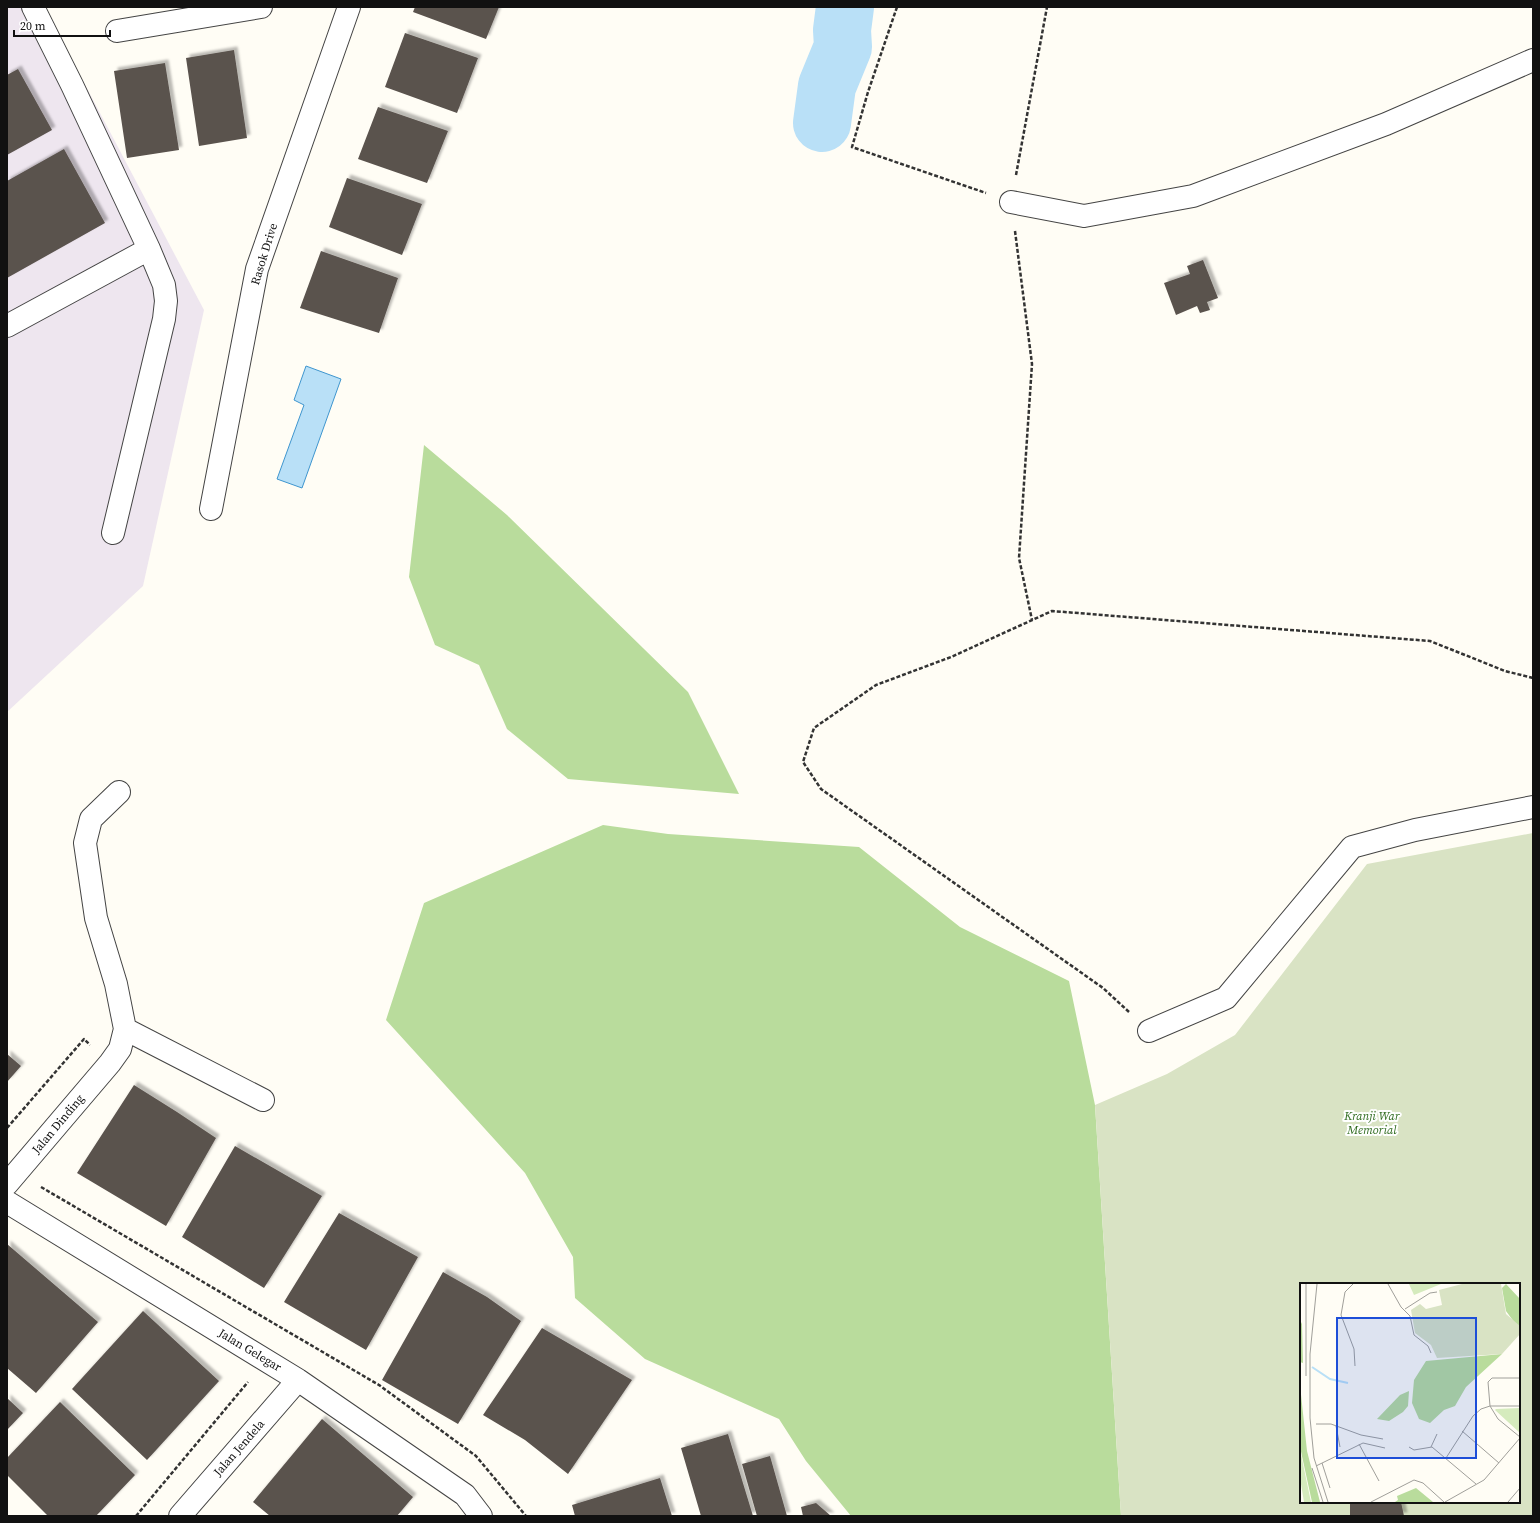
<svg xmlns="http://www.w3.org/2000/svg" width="1540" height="1523" font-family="'Source Serif 4',serif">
  <defs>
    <filter id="shadow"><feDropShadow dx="3.5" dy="-3.5" stdDeviation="1" flood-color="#0004"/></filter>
  </defs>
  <rect width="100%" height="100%" fill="#fffdf5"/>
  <path fill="#eee6ef" d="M7,7H44L204,310L143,586L7,712Z"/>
  <path fill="#b9dc9c" d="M424,445L507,515L688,692L739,794L568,779L507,729L479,665L435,645L409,577Z
    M603,825L668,834L859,847L960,927L1069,981L1095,1105L1121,1516H851L806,1461L779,1419L645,1359L575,1298L573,1257L525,1173L386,1020L424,903Z"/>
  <path fill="#d9e3c4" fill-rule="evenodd" d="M1533,833V1516H1121L1095,1105L1167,1074L1235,1035L1367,864ZM1301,1284H1519V1502H1301Z"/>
  <path fill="#b9e0f7" stroke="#3f96cf" d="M306,366L341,379L302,488L277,479L304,405L294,400Z"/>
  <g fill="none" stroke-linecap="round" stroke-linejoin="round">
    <path stroke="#b9e0f7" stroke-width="58" d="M822,123L827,86L843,47L842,30L845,7"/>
  </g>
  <path fill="#5a524d" filter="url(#shadow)" d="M415,7H499L486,39L413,12Z
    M405,33L478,58L457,113L385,87Z
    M234,50L247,138L199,146L186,58Z
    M165,63L179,150L127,158L114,71Z
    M18,69L52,130L7,155V75Z
    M378,107L448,131L427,183L358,159Z
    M64,149L105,223L7,278V181Z
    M347,178L422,204L402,255L329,227Z
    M321,251L398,278L379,333L300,308Z
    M1203,260L1218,298L1207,302L1210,310L1200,313L1197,306L1176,315L1164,283L1190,274L1187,266Z
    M7,1054L21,1066L7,1082Z
    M134,1085L177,1112L216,1138L166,1226L77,1173Z
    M235,1146L322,1196L264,1288L182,1237Z
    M339,1213L418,1257L366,1350L284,1302Z
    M7,1244L98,1322L36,1393L7,1368Z
    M443,1272L487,1297L521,1321L458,1424L382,1380Z
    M143,1311L219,1381L147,1460L72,1389Z
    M542,1328L632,1380L568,1474L525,1440L483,1415Z
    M7,1398L23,1413L7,1430Z
    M60,1402L135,1475L96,1516H48L7,1475V1458Z
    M322,1419L413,1497L397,1516H270L253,1502Z
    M728,1434L753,1516H701L681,1448Z
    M770,1456L787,1516H757L742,1464Z
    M660,1478L672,1516H575L572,1505Z
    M1350,1502H1401L1404,1516H1350Z
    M816,1503L831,1516H803L801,1507Z"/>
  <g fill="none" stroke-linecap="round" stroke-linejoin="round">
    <defs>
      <path id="minor" d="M33,7L72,85L149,249L164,285L166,301L164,319L113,533
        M117,31L261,7
        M1011,202L1084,216L1193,196L1386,124L1533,60
        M7,326L149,249
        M211,509L257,269L349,7
        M125,1029L263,1100
        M1149,1031L1226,998L1352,847L1415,830L1533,807
        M7,1184L110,1063L120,1049L125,1029L116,984L96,918L85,843L91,819L119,792
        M7,1202L298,1380L465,1495L481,1516
        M180,1516L298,1380"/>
    </defs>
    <use href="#minor" stroke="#444" stroke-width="24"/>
    <path stroke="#333" stroke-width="2.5" stroke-dasharray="4 2" stroke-linecap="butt" d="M897,7L868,92L852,147L986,193
      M1016,175L1047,7
      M1015,231L1032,364L1019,558L1032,620
      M1129,1012L1103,988L821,789L803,762L814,728L876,685L951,657L1052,611L1430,641L1505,671L1533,678
      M7,1128L84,1039L90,1045
      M41,1187L379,1385L476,1456L526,1516
      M136,1516L248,1382"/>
    <use href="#minor" stroke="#fff" stroke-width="22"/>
  </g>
  <g text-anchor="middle" stroke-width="4" stroke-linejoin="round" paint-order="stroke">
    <g font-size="12" fill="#111" stroke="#fff">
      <text transform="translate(264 254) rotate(-73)" y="4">Rasok Drive</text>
      <text transform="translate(58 1124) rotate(-50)" y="4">Jalan Dinding</text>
      <text transform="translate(250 1350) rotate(31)" y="4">Jalan Gelegar</text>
      <text transform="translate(239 1448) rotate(-49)" y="4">Jalan Jendela</text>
    </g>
    <g font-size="12" font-style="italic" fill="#2f6b1f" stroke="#fff">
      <text x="1372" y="1120">Kranji War<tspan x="1372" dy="14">Memorial</tspan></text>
    </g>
  </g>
  <g transform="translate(1300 1283)">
    <rect width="220" height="220" fill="#fffdf5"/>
    <path d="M109,1H141L114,12ZM220,125V150L195,127L196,126ZM0,166L3,181L11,219H4L0,195Z" fill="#d5ebbd"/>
    <path d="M206,1L220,16V47L206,28L202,5ZM0,37L2,41L3,80L0,79ZM202,71L166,104L155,123L144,127L130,140L119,136L112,120L114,97L126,78ZM0,102L7,168L20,219H12L0,164ZM109,108L108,123L103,129L89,138L77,136L100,112ZM116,205L133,219H88H95L98,217L97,213Z" fill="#b9dc9c"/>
    <path d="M162,1H201L206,31L220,43V51L202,71L137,75L131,62L115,50L111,27L120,21L126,26L142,22L139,7Z" fill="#d9e3c4"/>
    <path fill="none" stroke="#b9e0f7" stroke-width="2" d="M12,84L30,96L48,100"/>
    <path fill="none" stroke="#a09f9a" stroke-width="1" d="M17,1L10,71V135L14,175L28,219M53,1L45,9L41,32L54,66L55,83M88,1L101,24L110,33L114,52L128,63L131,70M105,26L130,10L137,9M6,93V1M220,95H192L188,99L190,123L198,136L220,154M16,141H31L61,152L83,156M36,143L40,164M162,148L199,180M59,161L79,198M109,164L114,167L132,164L176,201M131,164L137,151M146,175L173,133L181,126L190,123H220M22,180L30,205M16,183L63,160L85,165M12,185L23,219M71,219L114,197L123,200L144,219M145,219L184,197L220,155M208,219L220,205"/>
    <path fill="#1d4ed8" fill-opacity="0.15" stroke="#1d4ed8" stroke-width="2" d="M37,35H176V175H37Z"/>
    <rect width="220" height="220" fill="none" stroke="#111" stroke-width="2"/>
  </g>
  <rect width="1540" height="1523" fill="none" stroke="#111111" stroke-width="16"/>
  <path d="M14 30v6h96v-6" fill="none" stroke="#111111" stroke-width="2"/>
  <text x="20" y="30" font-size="12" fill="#111111" stroke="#ffffff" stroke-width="3" paint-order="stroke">20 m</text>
</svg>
